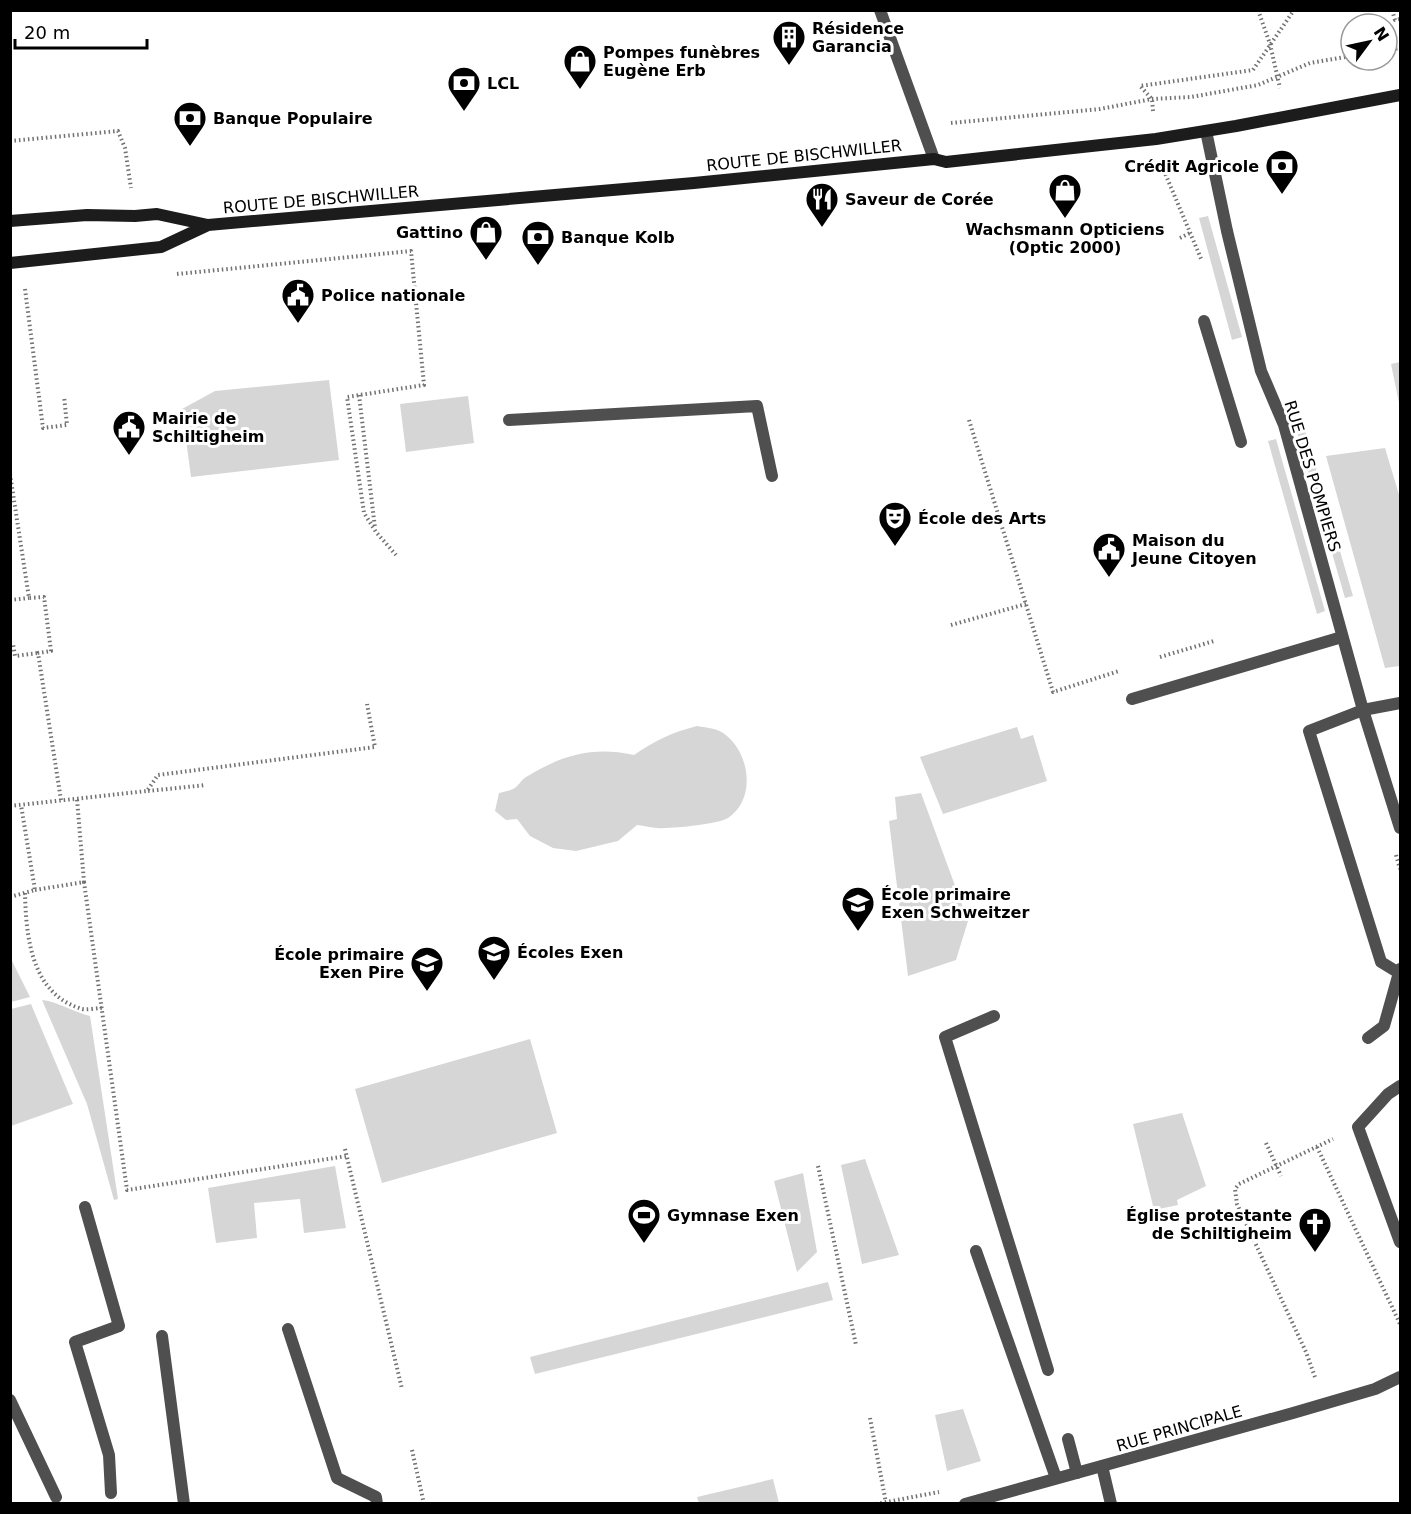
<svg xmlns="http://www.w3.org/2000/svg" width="1411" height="1514" font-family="'DejaVu Sans',sans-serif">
  <rect width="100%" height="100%" fill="#fff"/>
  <path fill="#d6d6d6" d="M1208,216L1242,337L1232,340L1199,218Z
    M1400,362V403H1399L1391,364Z
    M329,380L339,460L191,477L182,409L215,391Z
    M468,396L474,443L406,452L400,404Z
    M1303,423L1353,596L1345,598L1295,425Z
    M1276,439L1325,611L1317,614L1268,441Z
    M1385,448L1400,498V666L1385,668L1326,456Z
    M697,726C708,728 718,728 727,736C750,755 756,800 728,818C718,824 677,828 664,828C655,829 646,826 637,825L618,841L576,851L553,848L530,836L517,819L506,820L495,811L499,793C503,792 509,791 513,789C518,787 521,780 526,777C562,755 593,746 634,755C654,741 673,732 697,726Z
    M1017,727L1021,739L1033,735L1047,781L943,814L920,757Z
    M921,793L968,921L956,960L908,976L889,821L897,819L895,797Z
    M11,959L30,997L11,1002H10Z
    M42,1000C59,1002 73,1012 90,1016L118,1199L114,1200L87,1104Z
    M31,1004L73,1104L11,1126V1009Z
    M530,1039L557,1133L382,1183L355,1089Z
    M1182,1113L1206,1186L1177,1200L1178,1205L1154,1210L1133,1124Z
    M865,1159L899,1255L862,1264L841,1165Z
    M335,1166L346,1228L304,1233L300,1199L254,1203L257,1238L216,1243L208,1188Z
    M803,1173L817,1252L797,1272L774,1181Z
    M828,1282L833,1300L535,1374L530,1357Z
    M963,1409L981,1461L947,1471L935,1415Z
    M773,1479L779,1503H699L697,1497Z"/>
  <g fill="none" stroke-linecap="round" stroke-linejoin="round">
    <path stroke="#717171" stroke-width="4" stroke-dasharray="1.5 3" stroke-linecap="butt" d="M1258,10L1270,44L1280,88
      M1362,10L1365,24
      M1392,10L1395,20L1400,19
      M1387,50L1400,48
      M1153,111L1152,99L1140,86L1253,70L1294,10
      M951,123L1100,109L1152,99L1191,97L1258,85L1310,63L1351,56
      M10,141L118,131L125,148L131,188
      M1162,166L1202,261
      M1180,238L1190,233
      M177,274L411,251L424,385L347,397L364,513L376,532L396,555
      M25,289L43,428L67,425L64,396
      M359,395L375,528
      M969,420L1053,692L1119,671
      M10,474L29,598L44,597L51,651L38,653L61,800
      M10,600L29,598
      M951,625L1026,604
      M10,645L13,644L15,656L38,653
      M1160,657L1214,641
      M148,791L206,785
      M10,806L147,791L158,775L375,747L367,704
      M1396,855L1400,869
      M84,882L127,1190L347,1156
      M35,890L84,882L77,799
      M25,893C26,936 31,992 79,1008C85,1011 95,1008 102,1008
      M10,897L35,890L21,805
      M1266,1143L1281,1176
      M1317,1147L1400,1324
      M345,1149L402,1389
      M818,1166L856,1345
      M1315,1377L1306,1352L1237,1204L1235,1189L1239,1184L1333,1139
      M870,1418L886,1503
      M412,1450L424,1504
      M876,1504L939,1492"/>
    <path stroke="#4f4f4f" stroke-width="12" d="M509,420L757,406L772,476
      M1132,699L1342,637
      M1363,710L1309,731L1381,962L1399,973
      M994,1016L945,1037L1048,1370
      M1368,1038L1384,1026L1400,969
      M1400,1086L1388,1094L1358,1127L1400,1242
      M85,1207L119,1326L75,1342L109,1455L111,1493
      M976,1251L1056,1478
      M288,1329L337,1478L376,1497L377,1504
      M162,1336L184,1504
      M10,1400L56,1497
      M1068,1439L1077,1473
      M1102,1466L1111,1504"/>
    <path stroke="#4f4f4f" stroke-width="12" d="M1204,321L1241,442"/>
    <path stroke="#4f4f4f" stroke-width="12" d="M880,10L934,159
      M1206,131L1227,231L1261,371L1284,425L1363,710L1400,828
      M1363,710L1400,703
      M965,1504L1293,1413L1375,1389L1400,1377"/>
    <path stroke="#1c1c1c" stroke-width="12" d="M10,221L87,215L135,216L157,214L208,225L694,183L934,159L946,162L1156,139L1236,126L1400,95
      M10,263L161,247L208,225"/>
  </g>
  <defs>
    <symbol id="building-pin" viewBox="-11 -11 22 30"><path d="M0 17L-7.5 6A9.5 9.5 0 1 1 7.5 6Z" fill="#000" stroke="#fff"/><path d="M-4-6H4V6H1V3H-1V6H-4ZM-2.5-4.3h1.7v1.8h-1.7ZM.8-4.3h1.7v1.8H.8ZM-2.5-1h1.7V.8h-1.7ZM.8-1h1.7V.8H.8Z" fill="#fff"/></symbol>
    <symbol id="shop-pin" viewBox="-11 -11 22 30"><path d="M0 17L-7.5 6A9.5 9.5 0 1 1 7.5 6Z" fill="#000" stroke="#fff"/><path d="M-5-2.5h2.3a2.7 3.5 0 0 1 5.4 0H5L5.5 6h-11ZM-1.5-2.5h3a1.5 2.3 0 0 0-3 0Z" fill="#fff"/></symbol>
    <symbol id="bank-pin" viewBox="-11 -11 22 30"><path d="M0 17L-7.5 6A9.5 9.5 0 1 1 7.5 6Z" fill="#000" stroke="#fff"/><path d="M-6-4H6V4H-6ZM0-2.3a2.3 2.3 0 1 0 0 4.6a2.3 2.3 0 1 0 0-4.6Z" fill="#fff"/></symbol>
    <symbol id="restaurant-pin" viewBox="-11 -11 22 30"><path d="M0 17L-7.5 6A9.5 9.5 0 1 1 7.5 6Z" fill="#000" stroke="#fff"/><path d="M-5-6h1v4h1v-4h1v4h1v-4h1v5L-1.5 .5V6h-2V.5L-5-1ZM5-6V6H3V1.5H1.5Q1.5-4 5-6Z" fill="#fff"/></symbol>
    <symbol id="civic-pin" viewBox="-11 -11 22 30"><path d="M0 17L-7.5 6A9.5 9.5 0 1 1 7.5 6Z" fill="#000" stroke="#fff"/><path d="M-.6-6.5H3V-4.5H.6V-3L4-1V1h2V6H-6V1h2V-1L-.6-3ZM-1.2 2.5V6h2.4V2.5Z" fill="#fff"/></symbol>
    <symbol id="theatre-pin" viewBox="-11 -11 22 30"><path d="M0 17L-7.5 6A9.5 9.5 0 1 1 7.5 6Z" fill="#000" stroke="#fff"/><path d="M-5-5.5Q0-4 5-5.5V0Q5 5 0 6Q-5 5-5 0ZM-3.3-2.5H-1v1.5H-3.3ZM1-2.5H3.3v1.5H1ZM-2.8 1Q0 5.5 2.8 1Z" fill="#fff"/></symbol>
    <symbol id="school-pin" viewBox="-11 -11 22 30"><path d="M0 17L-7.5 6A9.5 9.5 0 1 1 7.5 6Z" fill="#000" stroke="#fff"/><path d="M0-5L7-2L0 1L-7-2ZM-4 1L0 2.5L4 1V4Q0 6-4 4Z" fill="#fff"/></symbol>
    <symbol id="stadium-pin" viewBox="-11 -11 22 30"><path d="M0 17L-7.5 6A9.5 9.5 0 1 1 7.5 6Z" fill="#000" stroke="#fff"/><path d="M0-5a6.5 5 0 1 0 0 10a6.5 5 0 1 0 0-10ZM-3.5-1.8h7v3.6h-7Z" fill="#fff"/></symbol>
    <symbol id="church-pin" viewBox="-11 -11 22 30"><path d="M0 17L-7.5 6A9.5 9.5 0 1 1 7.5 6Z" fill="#000" stroke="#fff"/><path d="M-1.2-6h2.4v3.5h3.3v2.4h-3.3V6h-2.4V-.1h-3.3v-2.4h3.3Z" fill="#fff"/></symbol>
  </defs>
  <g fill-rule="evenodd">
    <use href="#building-pin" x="770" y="18" width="38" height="52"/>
    <use href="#shop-pin" x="561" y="42" width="38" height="52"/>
    <use href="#bank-pin" x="445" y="64" width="38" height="52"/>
    <use href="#bank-pin" x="171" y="99" width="38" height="52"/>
    <use href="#bank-pin" x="1263" y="147" width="38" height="52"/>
    <use href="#shop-pin" x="1046" y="171" width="38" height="52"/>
    <use href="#restaurant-pin" x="803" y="180" width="38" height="52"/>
    <use href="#shop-pin" x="467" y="213" width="38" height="52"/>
    <use href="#bank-pin" x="519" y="218" width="38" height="52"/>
    <use href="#civic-pin" x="279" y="276" width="38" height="52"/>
    <use href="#civic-pin" x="110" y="408" width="38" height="52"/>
    <use href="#theatre-pin" x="876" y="499" width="38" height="52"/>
    <use href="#civic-pin" x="1090" y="530" width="38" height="52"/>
    <use href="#school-pin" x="839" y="884" width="38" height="52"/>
    <use href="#school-pin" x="475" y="933" width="38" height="52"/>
    <use href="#school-pin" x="408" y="944" width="38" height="52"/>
    <use href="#stadium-pin" x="625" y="1196" width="38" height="52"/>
    <use href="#church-pin" x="1296" y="1205" width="38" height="52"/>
  </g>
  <g text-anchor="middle" stroke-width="6" stroke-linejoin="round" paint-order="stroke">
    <g font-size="16" font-weight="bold" fill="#000" stroke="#fff" text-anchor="start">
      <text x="812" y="34">Résidence<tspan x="812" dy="18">Garancia</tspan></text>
      <text x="603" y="58">Pompes funèbres<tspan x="603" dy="18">Eugène Erb</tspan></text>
      <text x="487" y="89">LCL</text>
      <text x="213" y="124">Banque Populaire</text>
      <text x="1259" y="172" text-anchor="end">Crédit Agricole</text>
      <text x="845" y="205">Saveur de Corée</text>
      <text x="1065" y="235" text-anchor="middle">Wachsmann Opticiens<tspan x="1065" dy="18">(Optic 2000)</tspan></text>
      <text x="463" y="238" text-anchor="end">Gattino</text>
      <text x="561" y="243">Banque Kolb</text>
      <text x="321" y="301">Police nationale</text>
      <text x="152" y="424">Mairie de<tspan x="152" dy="18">Schiltigheim</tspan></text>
      <text x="918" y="524">École des Arts</text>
      <text x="1132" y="546">Maison du<tspan x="1132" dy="18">Jeune Citoyen</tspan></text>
      <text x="881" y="900">École primaire<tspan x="881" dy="18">Exen Schweitzer</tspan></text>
      <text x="517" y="958">Écoles Exen</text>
      <text x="404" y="960" text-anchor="end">École primaire<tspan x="404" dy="18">Exen Pire</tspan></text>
      <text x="667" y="1221">Gymnase Exen</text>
      <text x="1292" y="1221" text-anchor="end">Église protestante<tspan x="1292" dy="18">de Schiltigheim</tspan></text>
    </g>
    <g font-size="16" fill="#000" stroke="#fff">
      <text transform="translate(804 155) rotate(-6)" y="6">ROUTE DE BISCHWILLER</text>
      <text transform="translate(321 199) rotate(-5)" y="6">ROUTE DE BISCHWILLER</text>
      <text transform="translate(1313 476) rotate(73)" y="6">RUE DES POMPIERS</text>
      <text transform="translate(1179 1428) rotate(-16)" y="6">RUE PRINCIPALE</text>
    </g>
  </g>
  <rect width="1411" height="1514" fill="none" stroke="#000000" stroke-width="24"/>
  <g transform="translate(1369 42) rotate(57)"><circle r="28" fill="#ffffff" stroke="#999999" stroke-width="1.5"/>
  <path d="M0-4.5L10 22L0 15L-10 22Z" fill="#000000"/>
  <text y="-9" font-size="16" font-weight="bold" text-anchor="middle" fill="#000000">N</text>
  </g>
  <path d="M15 39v9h132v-9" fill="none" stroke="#000000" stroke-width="3"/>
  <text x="24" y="39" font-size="18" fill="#000000" stroke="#ffffff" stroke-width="4.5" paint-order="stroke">20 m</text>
</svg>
